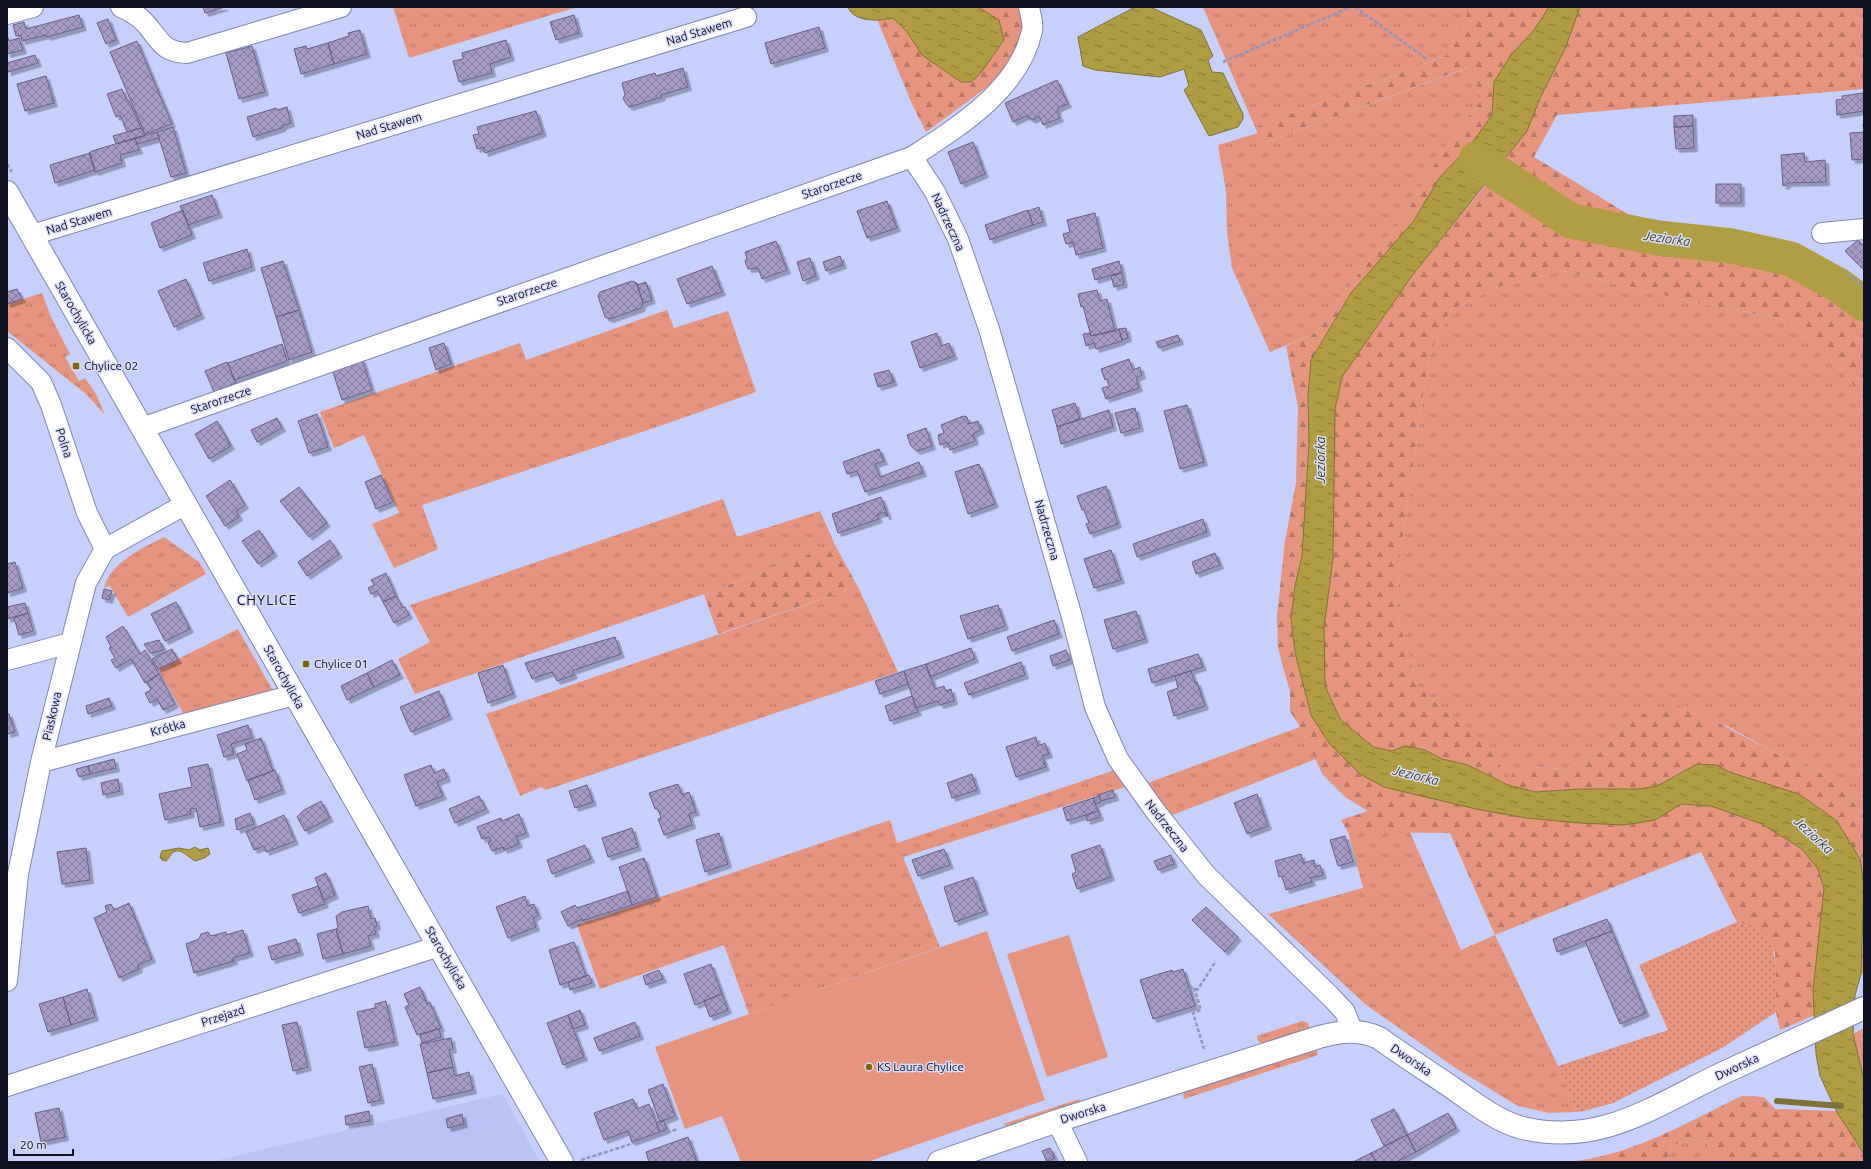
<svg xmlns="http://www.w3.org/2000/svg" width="1871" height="1169" font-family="Ubuntu,sans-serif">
  <defs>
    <pattern id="grass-tufts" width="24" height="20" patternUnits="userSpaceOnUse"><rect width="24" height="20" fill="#e5947d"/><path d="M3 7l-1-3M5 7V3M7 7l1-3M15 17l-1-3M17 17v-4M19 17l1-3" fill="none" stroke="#b87766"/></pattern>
    <pattern id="forest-firs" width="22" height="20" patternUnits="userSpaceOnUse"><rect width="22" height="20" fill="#e5947d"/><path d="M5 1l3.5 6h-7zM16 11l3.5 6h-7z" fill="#b87766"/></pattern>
    <pattern id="garden-dots" width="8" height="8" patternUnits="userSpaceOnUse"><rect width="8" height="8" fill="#e5947d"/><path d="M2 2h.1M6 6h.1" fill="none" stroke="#b87766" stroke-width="1.8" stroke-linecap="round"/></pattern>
    <pattern id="water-ripples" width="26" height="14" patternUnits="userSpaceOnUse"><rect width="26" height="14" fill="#af9c43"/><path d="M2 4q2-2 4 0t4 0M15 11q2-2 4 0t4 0" fill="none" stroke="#8d7e38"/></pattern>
    <pattern id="building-cross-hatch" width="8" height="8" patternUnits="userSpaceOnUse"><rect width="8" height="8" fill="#a599c5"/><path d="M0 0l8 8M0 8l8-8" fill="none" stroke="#857ba0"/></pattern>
    <filter id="shadow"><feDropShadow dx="3.5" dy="3.5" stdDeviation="0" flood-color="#0004"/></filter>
  </defs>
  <rect width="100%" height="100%" fill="#c7cffd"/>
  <path fill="#bac2f6" d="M503,1094L540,1162H209Z"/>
  <path fill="url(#grass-tufts)" d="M393,7H577L409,58Z
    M1203,7H1464L1468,15L1454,34L1450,54L1255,127Z
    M1470,67L1482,99L1441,153L1401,222L1343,293L1331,314L1316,333L1270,352L1232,268L1227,233L1226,191L1218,145L1258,133L1262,144Z
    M1504,161L1583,209L1735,240L1797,255L1807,254L1857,292L1864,286V325L1788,273L1734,256L1639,250L1581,234L1487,183Z
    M1563,271L1688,301L1782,319L1817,344L1857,389L1864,394V816L1849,797L1818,771L1786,759L1725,725L1631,716L1596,757L1565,769L1532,767L1508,785L1450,716L1417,685L1396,610L1401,548L1429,356L1450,310L1498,287Z
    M42,293L51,317L70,354L65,357L79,381L85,378L96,394L105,415L86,394L7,331V304Z
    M667,310L674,328L728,311L756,392L657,427L422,505L438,549L394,568L372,524L399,513L364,435L334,448L320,412L520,343L526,360Z
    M723,499L737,537L820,511L835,545L704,594L415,694L398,659L430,642L410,605Z
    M164,537L199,562L206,574L128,617L110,586L104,588C112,561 141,549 164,537Z
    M858,587L898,672L546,790L541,787L520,796L486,714Z
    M238,629L273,691L186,718L158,669Z
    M1300,727L1316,759L1170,816L1145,784Z
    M1115,770L1125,787L903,857L940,947L749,1014L724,945L600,989L577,925L890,820L897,843Z
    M1348,832H1410L1461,950L1495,935L1558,1066L1576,1112L1549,1113L1518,1106L1457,1069L1365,1004L1268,914L1363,888Z
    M1302,1021L1308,1023L1310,1029L1263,1044L1258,1041L1257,1036Z
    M1864,1028V1080L1853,1034Z
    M1316,1047L1318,1055L1184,1099L1183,1095L1186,1090Z
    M1079,1099L1080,1102L1012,1129L1003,1124Z
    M1704,1137L1715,1162H1667L1672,1145Z"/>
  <path fill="url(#forest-firs)" d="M872,7H1021L1025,19L1015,56L994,82L926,132L912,104Z
    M1464,7H1549L1534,30L1511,55L1494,82L1492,115L1470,146L1440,177L1413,222L1351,293L1311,360L1308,396L1309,442L1302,556L1295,586L1291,618L1295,652L1384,787L1413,793L1655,820L1681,804L1711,806L1762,824L1802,849L1818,869L1824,889L1813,990L1815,1015L1780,1030L1776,1012L1775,953L1760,929L1737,922L1701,852L1495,935L1450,833L1348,832L1341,820L1368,811L1345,797L1323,775L1300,727L1290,711V692L1278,648L1277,616L1285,541L1296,483L1297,442L1298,407L1286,346L1316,333L1331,314L1343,293L1401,222L1441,153L1482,99L1469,67L1262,144L1255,127L1450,54L1454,34L1467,15Z
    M1580,7H1864V89L1557,115L1534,157L1631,216L1806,247L1807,254L1797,255L1735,240L1646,229L1583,209L1504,161L1527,131L1541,96L1565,49Z
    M1487,183L1581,234L1639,250L1734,256L1788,273L1864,325V394L1857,389L1817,344L1782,319L1688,301L1563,271L1498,287L1450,310L1429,356L1401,548L1396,610L1417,685L1450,716L1495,753L1508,785L1514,770L1532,767L1565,769L1596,757L1631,716L1685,705L1786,759L1818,771L1849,797L1864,816V885L1860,859L1837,821L1799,794L1729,772L1716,765L1678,774L1657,786L1638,789H1579L1536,792L1508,785L1469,765L1442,759L1425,750L1405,746L1392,751L1373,747L1340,719L1325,686L1323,660L1324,627L1333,559L1335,409L1342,377L1411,277Z
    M835,545L858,587L718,634L704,594Z
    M1864,915V973L1861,974Z
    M1742,1096L1764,1097L1775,1109L1837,1111L1864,1154V1162H1715L1704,1137L1672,1145L1667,1162H1568C1631,1156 1686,1123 1742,1096Z"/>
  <path fill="#e5947d" d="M987,931L1045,1100L867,1162H741L722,1116L685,1129L655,1047Z
    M1069,935L1108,1057L1047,1077L1007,954Z"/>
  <path fill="url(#garden-dots)" d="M1737,922C1744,924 1756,925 1761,929C1781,946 1775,989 1776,1012L1722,1048L1613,1103L1584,1111L1576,1112L1558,1066L1668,1030L1639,965Z"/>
  <path fill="url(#water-ripples)" stroke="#7f7238" d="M848,7H978L999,20L1004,40L980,74L971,82H961L922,55L907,32L893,18C880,21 854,23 848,7Z
    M1135,7H1150L1201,30L1213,56L1208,60L1212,72L1223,73L1243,114V119L1238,127L1209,136L1184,90L1189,86L1184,69L1160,77L1095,70L1083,66L1078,37Z
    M1549,7H1580L1565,49L1541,96L1527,131L1411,277L1342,377L1335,409L1333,559L1324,627L1325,686L1340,719L1373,747L1392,751L1405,746L1425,750L1442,759L1468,765L1508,785L1536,792L1579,789H1638L1657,786L1697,764L1716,765L1729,772L1799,794L1837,821L1860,859L1864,885L1861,974L1855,995L1853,1034L1864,1080V1154L1837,1112L1820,1076L1816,1054L1813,990L1824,889L1818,869L1802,849L1762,824L1711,806L1681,804L1655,820L1624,825L1580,823L1526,818L1476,809L1384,787L1360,774L1329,743L1311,715L1295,652L1291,618L1295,586L1302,556L1309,442L1308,396L1311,360L1351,293L1413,222L1440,177L1470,146L1492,115L1494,82L1511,55L1534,30Z
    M195,847L200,850L208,848L210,854L204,858L195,861C189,858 180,846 172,853C169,856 169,859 166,861L162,860L160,857L162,851L179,848L189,850Z"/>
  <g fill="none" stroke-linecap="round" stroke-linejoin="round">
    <path stroke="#7f7238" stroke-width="6" d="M1777,1101L1841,1106"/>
    <path stroke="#af9c43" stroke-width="35" d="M1476,159L1571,221L1658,238L1732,246L1791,259L1838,285L1864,304"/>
  </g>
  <path fill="url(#building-cross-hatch)" stroke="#6a5f87" filter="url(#shadow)" d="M203,7H225L205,13Z
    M79,15L83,27L47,37L46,35L22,41L21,35L16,36L13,25L24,22L26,29Z
    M574,15L579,33L556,40L550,22Z
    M108,19L116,40L106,44L97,23Z
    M819,27L825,48L771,64L765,43Z
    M360,30L367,54L334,64L328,43L349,36L348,33Z
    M7,35L9,41L19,38L23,50L7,54Z
    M506,40L511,57L490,64L492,73L459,82L453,61L463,59L462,53Z
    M137,41L172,124L145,134L110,52Z
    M328,43L334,64L301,74L294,49L306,46L307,49Z
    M252,46L265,92L239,99L226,53Z
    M35,55L38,63L8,72L7,63Z
    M683,68L688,87L661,95L662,97L629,107L625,102L623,98L625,95L622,83L655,73L656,76Z
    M46,76L54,103L25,111L17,84Z
    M1057,80L1068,104L1058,108L1057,112L1060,118L1043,125L1039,116L1033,120L1026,116L1013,122L1005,103Z
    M122,89L127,101H129L141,128L127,132L120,115L116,117L107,94Z
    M1863,93L1864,111L1837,115L1836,100L1843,99L1842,96Z
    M287,107L291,123L282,126V128L253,137L247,117L276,108L277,110Z
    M536,111L543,133L485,153L483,147L477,149L473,135L479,134L477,127Z
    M1693,115V126L1674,127V116Z
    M1863,124H1864V159L1852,160L1850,133L1864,132Z
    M1693,126L1694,148L1676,149L1674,127Z
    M173,127L186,173L171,177L157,132Z
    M141,128L145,136L116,144L113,136Z
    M157,132L159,138L137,144L135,138Z
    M135,138L139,150L120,155L122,163L95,172L89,153L92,151Z
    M973,142L985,174L961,184L948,152Z
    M90,153L95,170L55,183L50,165Z
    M1804,153L1805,162L1825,160L1826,182L1787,183V185L1783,186L1781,155Z
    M1716,184H1741V203H1716Z
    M212,195L219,214L188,225L180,206Z
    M887,201L897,228L867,238L857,211Z
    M1039,207L1043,222L1033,225L1028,211Z
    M183,210L192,235L160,248L151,223Z
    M1028,210L1033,225L990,240L985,225Z
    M1095,213L1103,248L1076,255L1073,242L1066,244L1063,234L1070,232L1067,220Z
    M1858,240L1864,246V270L1845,251Z
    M776,241L787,270L762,279L758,268L748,269L745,261L747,258L745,252Z
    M247,249L252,267L209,281L203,263Z
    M840,256L843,265L826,271L823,262Z
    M810,258L816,276L803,281L797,262Z
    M283,261L299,310L276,317L261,268Z
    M1119,261L1122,272L1095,280L1092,269Z
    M712,266L722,292L687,304L677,279Z
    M1122,273L1124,284L1114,287L1111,276Z
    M186,279L201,315L174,327L158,291Z
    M632,281L637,283L643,303L641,308L610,319L605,317L598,296L600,292Z
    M646,282L652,300L643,303L637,285Z
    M17,289L22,299L7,304V292Z
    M1097,290L1100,301L1107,299L1115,331L1091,336L1083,306L1081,307L1078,294Z
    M299,310L312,352L289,360L276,317Z
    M1126,328L1128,338L1122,340L1119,329Z
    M1119,329L1122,341L1096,349L1094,343L1086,346L1083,334L1090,333L1091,336Z
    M937,333L941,346L949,343L954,356L920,368L911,342Z
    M1178,335L1180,341L1159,348L1156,342Z
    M444,343L451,364L436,370L429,348Z
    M282,344L287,361L234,380L228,363Z
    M362,359L372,390L342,400L332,369Z
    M1129,359L1133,370L1140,367L1142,375L1136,378L1139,388L1106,399L1102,388L1109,386L1107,379L1105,380L1101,369Z
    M227,362L236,383L214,392L205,371Z
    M889,370L894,382L878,387L874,374Z
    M1075,403L1080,419L1057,427L1052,410Z
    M1187,405L1204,462L1180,469L1164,411Z
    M1135,408L1140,428L1121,433L1115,413Z
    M1109,410L1113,427L1061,444L1057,427Z
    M317,414L328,447L309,453L298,421Z
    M963,416L967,417L969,424L978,421L981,430L973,434L975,441L950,450L947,442L940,445L938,435L944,433L941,425Z
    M277,418L282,428L257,442L251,430Z
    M217,421L231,446L209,459L195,434Z
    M926,428L932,446L917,451L911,446L907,435Z
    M879,449L884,461L875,464L880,477L919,462L923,473L865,492L857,471L847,474L843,462Z
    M979,464L995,504L968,514L955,472Z
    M381,475L393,502L376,509L365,482Z
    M230,480L245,505L236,511L239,517L225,526L206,496Z
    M1106,486L1118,524L1090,534L1086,524L1089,523L1084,510H1082L1077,496Z
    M299,487L327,523L309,537L280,501Z
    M881,497L888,516H886L885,512L877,515L879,519L838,533L832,514Z
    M1203,519L1207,532L1137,557L1133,544Z
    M259,530L274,553L258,564L242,541Z
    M330,540L339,554L307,576L298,562Z
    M1111,550L1121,580L1094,588L1084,559Z
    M1215,553L1220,565L1196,574L1192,562Z
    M15,562L23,588L7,593V564Z
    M386,573L396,596L383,602L377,591L371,594L368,588L374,585L371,580Z
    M104,589L112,591L109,600L102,598Z
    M396,596L403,608L405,607L409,615L394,623L383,602Z
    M176,602L190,629L165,641L151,614Z
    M25,603L28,613L7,619V607Z
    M998,605L1005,626L968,639L960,616Z
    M1136,611L1145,639L1113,649L1104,620Z
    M28,613L33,631L19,635L14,618Z
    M1054,620L1059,634L1012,651L1007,637Z
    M123,626L140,654L145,650L159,674L145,683L131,659L116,668L111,660L115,658L109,648L111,647L106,637Z
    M615,637L621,654L572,671L574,675L557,681L552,672L532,679L525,663Z
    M159,640L164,650L150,653L144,644Z
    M971,648L975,659L930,677L926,664Z
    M172,649L178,660L158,669L152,659Z
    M1066,650L1070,660L1053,666L1050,656Z
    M1198,654L1203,667L1152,683L1148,669Z
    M392,660L400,675L374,687L367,673Z
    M1021,662L1025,675L969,695L964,683Z
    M926,664L935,689L944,686L946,691L951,689L954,701L940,705L938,701L916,708L904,671Z
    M503,665L513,694L488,703L478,673Z
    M904,671L908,684L880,694L875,681Z
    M1191,671L1195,683L1197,682L1205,706L1174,716L1167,692L1178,688L1175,676Z
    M367,673L374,687L347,700L341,686Z
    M159,674L175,704L163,710L157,699L150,703L145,693L151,690L147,682Z
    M439,691L449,716L411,732L400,707Z
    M912,696L918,712L890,721L885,706Z
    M109,698L112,706L88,714L86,706Z
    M7,714H9L15,732L7,734Z
    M248,725L252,738L231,744L234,754L224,757L217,735Z
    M1036,737L1038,746L1045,743L1049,754L1042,756L1046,767L1016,777L1006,747Z
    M261,738L273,771L247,781L237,754L247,750L245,744Z
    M114,759L116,768L90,774L88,766Z
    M208,764L221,822L200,827L196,808L190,809L191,814L165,820L159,794L192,787L188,768Z
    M431,765L434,773L444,769L447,778L437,782L443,796L416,806L404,775Z
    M88,766L90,774L79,777L76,769Z
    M275,770L282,790L255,800L248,780Z
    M972,774L977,790L952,798L947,783Z
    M118,779L120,791L103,795L101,783Z
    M678,784L682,795L689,792L696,812L689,814L692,825L664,835L658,819L661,818L658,809H655L649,793Z
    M587,785L593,802L575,808L569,791Z
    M1113,790L1115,797L1101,801L1098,795Z
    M1257,794L1268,826L1247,834L1234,803Z
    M479,796L486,809L455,823L449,809Z
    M1099,796L1101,802L1095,804L1093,798Z
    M1093,798L1098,811L1067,821L1063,808Z
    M321,801L330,818L305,831L297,817L304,810Z
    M1098,811L1100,817L1087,821L1086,815Z
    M250,813L254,824L237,830L235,819Z
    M519,814L526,833L516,837L519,844L504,850L503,847L492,851L488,842L491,841L489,837L482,839L477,827L501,818L502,821Z
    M284,815L295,841L266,852L264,846L254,850L246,832Z
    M632,828L638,847L608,857L602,838Z
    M719,833L728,864L705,872L696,840Z
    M1345,836L1353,862L1338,866L1330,840Z
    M585,845L591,859L552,874L547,860Z
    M1100,845L1111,877L1077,889L1072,874L1076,872L1071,855Z
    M86,848L90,880L62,884L57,852Z
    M944,849L950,865L918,876L912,860Z
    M1301,854L1303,863L1314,860L1315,867L1320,865L1323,875L1310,878L1312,882L1286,890L1282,876L1279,877L1275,861Z
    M1171,855L1174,864L1158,870L1154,861Z
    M644,858L657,897L632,905L619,867Z
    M326,873L335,895L324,900L315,878Z
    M973,877L985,911L955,922L944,887Z
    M318,886L325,904L299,913L292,895Z
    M628,891L632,905L582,921V919L568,926L561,912L575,905L577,908Z
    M525,896L528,906L534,904L538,915L533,918L536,927L508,938L496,907Z
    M129,903L152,959L138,965L139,969L119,978L94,918L107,912L105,906L111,904L114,910Z
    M368,906L371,919L375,918L377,926L374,927L376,934L368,936L371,946L343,954L336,929L338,928L336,916L342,912Z
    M1206,907L1238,937L1225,952L1192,920Z
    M1607,919L1612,931L1557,952L1553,939Z
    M336,929L343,954L323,959L317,934Z
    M243,930L250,953L233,958L234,961L194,973L186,944L199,939L201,934L208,932L211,936L226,932V935Z
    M1612,931L1646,1013L1620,1024L1585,941Z
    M296,939L300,952L272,960L268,947Z
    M574,942L586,976L560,985L549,950Z
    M711,964L722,994L695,1005L684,974Z
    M1183,969L1195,1006L1153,1019L1140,980L1172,970L1173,972Z
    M659,970L663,979L646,985L643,976Z
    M589,975L592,983L570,990L568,982Z
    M420,987L427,1004L430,1002L441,1028L417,1035L405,1007L409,1005L404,994Z
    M87,989L95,1017L71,1025L63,997Z
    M722,994L728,1010L710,1017L704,1001Z
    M63,997L71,1025L48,1032L39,1004Z
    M386,1001L395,1042L365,1048L357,1012L375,1008V1004Z
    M580,1010L585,1025L573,1029L568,1015Z
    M568,1015L584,1057L563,1065L547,1023Z
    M297,1022L308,1067L293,1071L282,1025Z
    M635,1022L640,1036L599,1051L594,1038Z
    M439,1029L441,1037L422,1043L420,1035Z
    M451,1038L453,1049L449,1050L453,1067L427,1073L420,1044Z
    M372,1064L381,1100L368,1103L359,1067Z
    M453,1067L455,1076L469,1072L473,1090L433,1099L427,1073Z
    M663,1084L675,1116L660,1122L648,1090Z
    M633,1099L637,1109L649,1104L660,1132L632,1142L628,1131L604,1140L594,1113Z
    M59,1108L65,1137L41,1142L35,1113Z
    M1394,1109L1407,1135L1384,1146L1371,1120Z
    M369,1111L370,1121L346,1125L345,1116Z
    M1448,1113L1456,1128L1416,1152L1407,1135Z
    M462,1114L464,1124L448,1128L446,1119Z
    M663,1120L667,1129L660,1132L656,1123Z
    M1407,1135L1416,1152L1396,1162H1376L1371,1153Z
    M688,1137L697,1162H649L646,1152Z
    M1050,1148L1055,1158L1047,1162L1042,1151Z
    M1371,1153L1376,1162H1353Z"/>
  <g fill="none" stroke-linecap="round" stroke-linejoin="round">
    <defs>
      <path id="street" d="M121,7C130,11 139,16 145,23C160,39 161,52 187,53L341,7
        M1029,7C1030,14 1034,24 1032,31C1019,90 958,127 912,157L935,192L958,239L989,329L1072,617L1095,707L1118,759L1156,812L1206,875L1332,998L1345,1012L1352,1031
        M7,14L33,7
        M1822,233L1864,229
        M32,235L746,17
        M7,348L41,382L51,405L87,513L105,549
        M142,428L912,157
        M7,660L70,643
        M41,762L294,695
        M7,981L18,874L41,762L86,583L105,549L186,504
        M7,1086L439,946
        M1057,1121L1077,1162"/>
      <path id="secondary" d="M7,192L562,1162
        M939,1162L1057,1121L1319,1037C1341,1031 1359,1029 1379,1038C1404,1056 1429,1072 1454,1089C1474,1103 1496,1120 1519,1127C1598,1148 1654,1106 1721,1074C1769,1052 1817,1030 1864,1008"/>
    </defs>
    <use href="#street" stroke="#7f86b1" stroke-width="22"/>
    <use href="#secondary" stroke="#7f86b1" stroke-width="24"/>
    <path stroke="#8f96bb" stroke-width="2.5" stroke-dasharray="4 2" stroke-linecap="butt" d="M1355,7L1428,60
      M1223,62L1351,7
      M7,164L12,172
      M1847,274L1864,287
      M1189,989L1194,987L1201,1010L1193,1013L1204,1049
      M1195,990L1198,989L1216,961
      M581,1160L678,1129"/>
    <use href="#street" stroke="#fff" stroke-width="20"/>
    <use href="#secondary" stroke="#fff" stroke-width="22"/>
  </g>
  <g fill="#7b6800" stroke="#d8ddf9" stroke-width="1.5">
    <rect x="72" y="362" width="8" height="8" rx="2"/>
    <rect x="302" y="660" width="8" height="8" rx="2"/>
    <circle cx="869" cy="1067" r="4"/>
  </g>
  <g text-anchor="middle" stroke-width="3" stroke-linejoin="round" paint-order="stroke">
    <g font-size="12" fill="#0e1020" stroke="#d8ddf9">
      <text transform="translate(699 32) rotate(-17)" y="4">Nad Stawem</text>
      <text transform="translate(389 126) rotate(-17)" y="4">Nad Stawem</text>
      <text transform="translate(832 185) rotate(-19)" y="4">Starorzecze</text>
      <text transform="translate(79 221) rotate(-17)" y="4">Nad Stawem</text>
      <text transform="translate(948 222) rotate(65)" y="4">Nadrzeczna</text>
      <text transform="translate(527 292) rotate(-19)" y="4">Starorzecze</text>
      <text transform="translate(76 313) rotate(60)" y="4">Starochylicka</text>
      <text transform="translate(221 400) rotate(-19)" y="4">Starorzecze</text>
      <text transform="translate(64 443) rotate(72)" y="4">Polna</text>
      <text transform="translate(1047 530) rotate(74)" y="4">Nadrzeczna</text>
      <text transform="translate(284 677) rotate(61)" y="4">Starochylicka</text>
      <text transform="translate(52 716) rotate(-77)" y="4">Piaskowa</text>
      <text transform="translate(168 728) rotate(-15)" y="4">Krótka</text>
      <text transform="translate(1167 826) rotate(52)" y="4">Nadrzeczna</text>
      <text transform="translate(446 958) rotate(60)" y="4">Starochylicka</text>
      <text transform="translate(223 1016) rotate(-18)" y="4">Przejazd</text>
      <text transform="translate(1411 1060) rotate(34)" y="4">Dworska</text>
      <text transform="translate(1737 1067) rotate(-25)" y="4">Dworska</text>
      <text transform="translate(1083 1113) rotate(-17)" y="4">Dworska</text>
    </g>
    <g font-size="12" fill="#0e1020" stroke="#d8ddf9" text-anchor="start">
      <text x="84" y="370">Chylice 02</text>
      <text x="314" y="668">Chylice 01</text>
      <text x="877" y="1071">KS Laura Chylice</text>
    </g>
    <g font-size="13" font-style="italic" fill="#453c16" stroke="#d8ddf9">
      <text transform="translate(1667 238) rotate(8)" y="5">Jeziorka</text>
      <text transform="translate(1320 460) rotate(-90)" y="5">Jeziorka</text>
      <text transform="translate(1416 775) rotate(14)" y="5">Jeziorka</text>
      <text transform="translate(1814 835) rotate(43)" y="5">Jeziorka</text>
    </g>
    <g font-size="14" letter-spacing="1" fill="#0e1020" stroke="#d8ddf9">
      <text x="267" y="605">CHYLICE</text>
    </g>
  </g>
  <rect width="1871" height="1169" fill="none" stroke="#0e1020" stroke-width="16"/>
  <path d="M14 1149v6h59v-6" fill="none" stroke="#0e1020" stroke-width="2"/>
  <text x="20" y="1149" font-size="12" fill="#0e1020" stroke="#d8ddf9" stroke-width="3" paint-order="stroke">20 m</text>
</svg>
